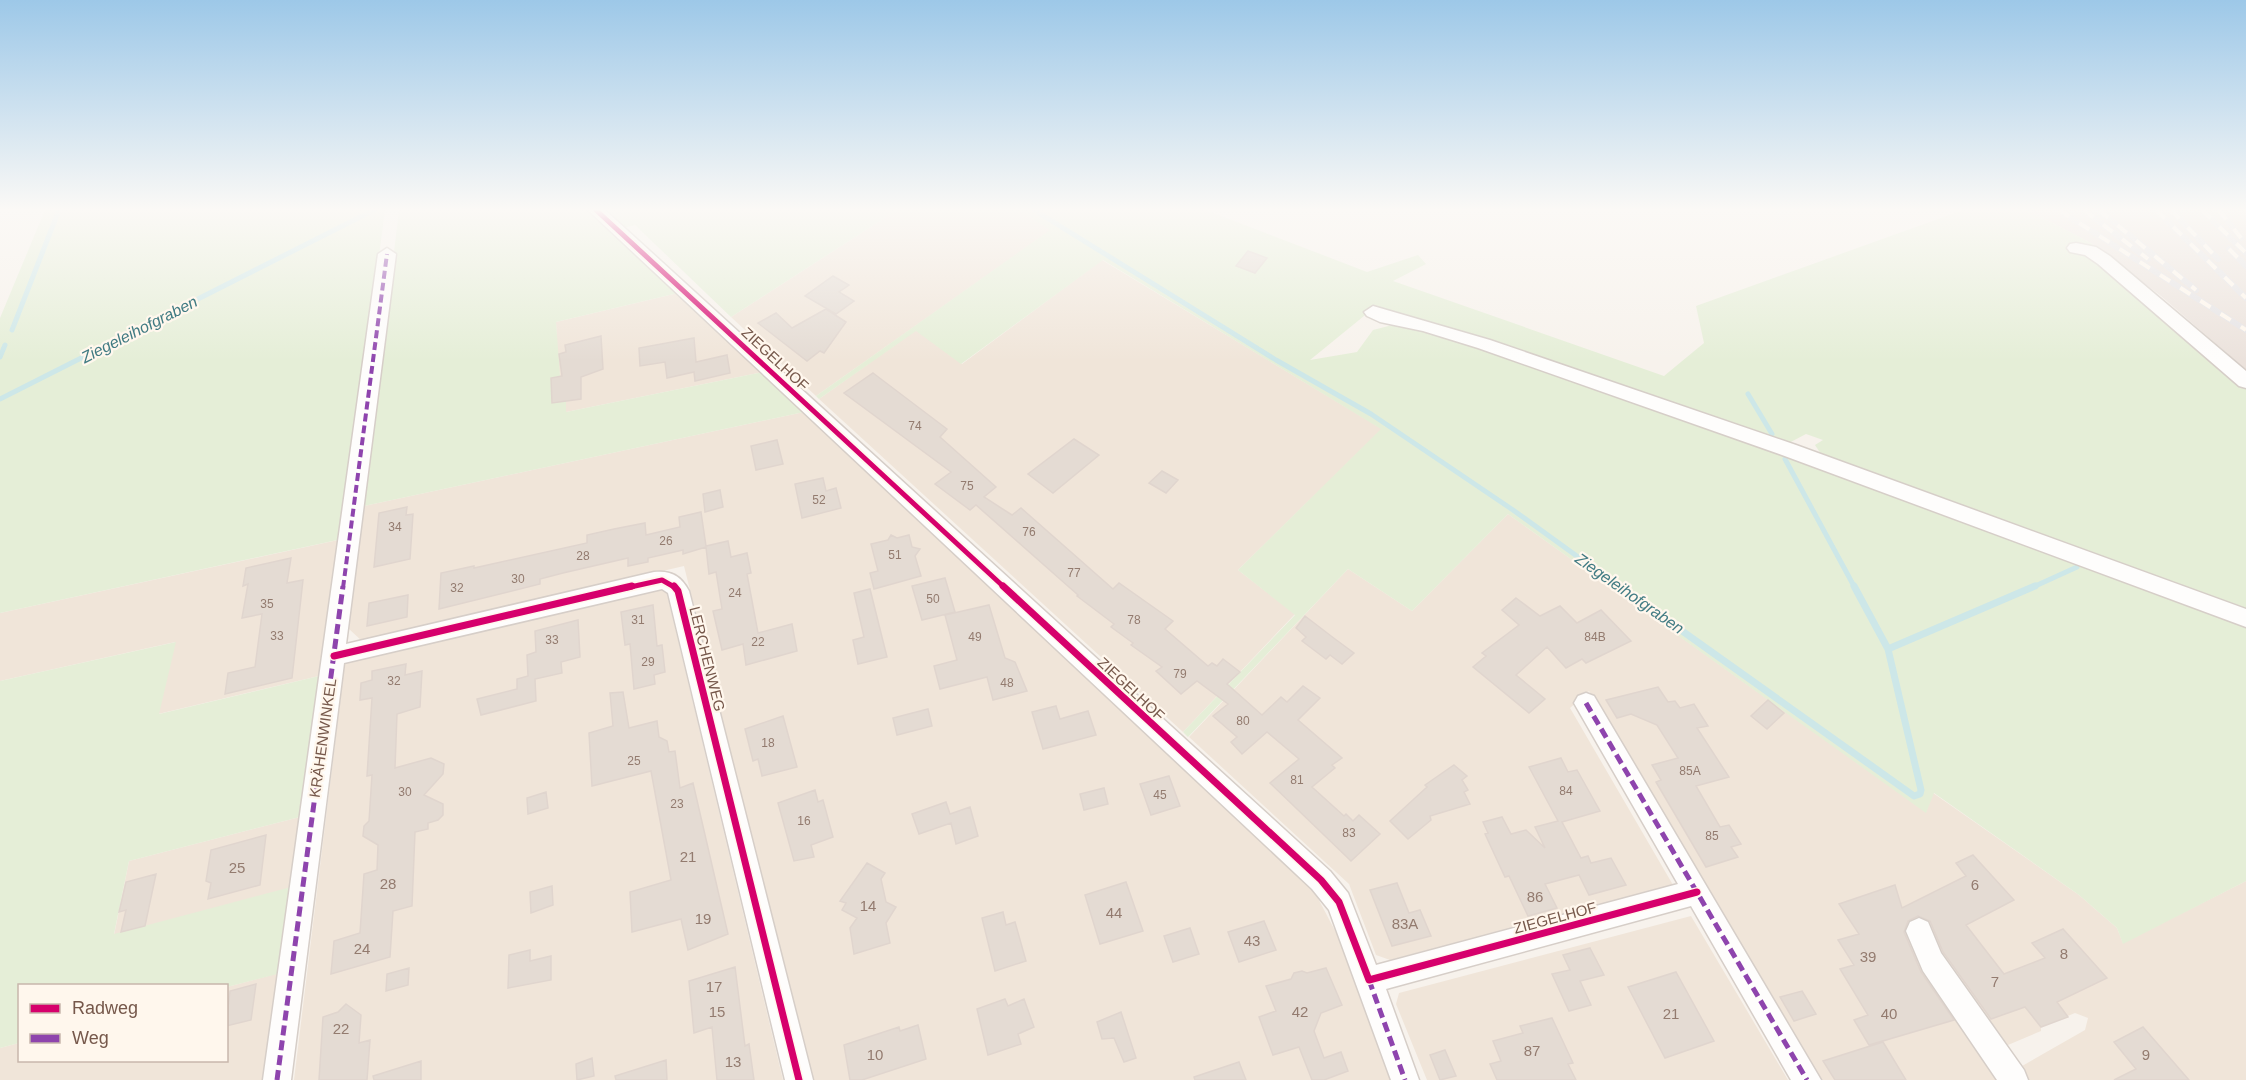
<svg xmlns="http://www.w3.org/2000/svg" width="2246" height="1080" font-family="Arial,sans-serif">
  <rect width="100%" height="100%" fill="#f7f2ec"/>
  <path fill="#f0e5d9" d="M897,210H1020L1051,230L816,396L731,317Z
    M1102,260L1382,429L1238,570L1295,614L1183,732L819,399L916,330L962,364Z
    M678,293L763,372L566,412L558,364L556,322Z
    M804,412L1312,887L1341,942L1391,1080H812L684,566L362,641L349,629L364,506Z
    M1508,514L1926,812L1933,793L2079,895L2117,928L2123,943L2246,881V1080H2023L2015,1070L2085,1030L2088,1018L2075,1013L2041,1027V1031L2008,1045L1995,1040L1911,920L1927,968L2001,1080H1822L1589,691L1570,708L1673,885L1390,960L1376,955L1349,884L1189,737L1348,569L1412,611Z
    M338,540L319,676L158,714L175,642L0,681V613Z
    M663,588L666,590L783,1080H294L345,662Z
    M300,817L290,888L114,935L129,861Z
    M1691,916L1788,1080H1427L1396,1004L1399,993Z
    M279,973L265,1080H0V1048L19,1043L20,1060H226L227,987Z"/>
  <path fill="#ebe2dc" d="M2027,210H2246V370L2161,296L2091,243Z"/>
  <path fill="#e5eed7" d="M45,210H385L342,539L0,613V318Z
    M399,210H588L678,293L556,322L561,389L566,388V412L763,372L804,412L364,506Z
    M605,210H897L731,317L635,225L624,228Z
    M1020,210H1206L1367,272L1418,255L1426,264L1393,281L1664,376L1704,343L1696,306L1963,210H2027L2091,243L2116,265L2091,254L2246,387V613L1823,457L1815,445L1823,440L1806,434L1785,445L1375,307L1310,360L1357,352L1373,330L1400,323L1545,368L2246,624V881L2123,944L2117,928L2079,895L1934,793L1926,813L1508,514L1412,611L1348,569L1188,737L1183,732L1295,615L1238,570L1381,429L1103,260L961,364L916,331L819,399L816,396L1050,230Z
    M176,642L159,714L319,676L300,817L129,861L114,934L295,886L285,972L227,987L20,986L19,1043L0,1048V681Z"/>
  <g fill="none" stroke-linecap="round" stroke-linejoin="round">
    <path stroke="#cde7e8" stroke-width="5" d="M1034,210L1276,360L1371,414L1513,510L1621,588
      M12,330L59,210
      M0,357L5,345
      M1748,394L1772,434
      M0,399L374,210
      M1785,459L1855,588
      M2031,588L2077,567"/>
    <path stroke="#cde7e8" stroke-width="7" d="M1619,586L1914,796L1920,794L1921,790L1888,649L2035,586
      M1854,586L1888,649"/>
  </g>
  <path fill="#e4dbd3" stroke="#e0d5ce" stroke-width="1.5" d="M1248,251L1267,258L1255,273L1236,266Z
    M833,276L849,285L839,292L854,301L836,314L805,296Z
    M826,309L846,322L824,353L820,351L807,361L758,323L776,313L792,328Z
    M601,336L603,369L581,377V399L552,403L551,378L562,376L559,354L566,352L565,345Z
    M694,338L696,362L727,355L730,373L695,381L694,372L667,378L665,362L640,366L639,348Z
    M873,373L947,429L940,437L996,487L984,497L1012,515L1021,508L1113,589L1119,583L1173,621L1165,629L1208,666L1212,663L1217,666L1223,659L1240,672L1227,684L1262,715L1281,697L1287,702L1303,686L1320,698L1298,720L1342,758L1332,765L1335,768L1312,787L1344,816L1346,814L1353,821L1359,815L1380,834L1351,861L1270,783L1299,759L1267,732L1242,754L1231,742L1237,737L1213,716L1228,704L1197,681L1181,694L1156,671L1162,667L1131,645L1133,643L1111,627L1114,624L1077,596L1078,595L976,505L970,510L935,484L951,472L844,393Z
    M1074,439L1099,455L1053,493L1028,474Z
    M777,440L783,464L756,470L751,446Z
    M1162,471L1178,480L1166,493L1149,483Z
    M823,478L826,491L836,488L841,508L802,518L795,484Z
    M720,490L723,507L705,512L703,494Z
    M407,507L406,515L413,514L410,559L374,567L379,513Z
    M701,512L706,546L728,541L731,557L747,553L751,573L747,574L758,633L792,624L797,651L746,665L743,644L722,650L713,611L722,609L716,572L709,574L706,547L683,554V550L648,558V562L628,566V558L563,573L540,579V584L439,609L441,573L474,566V568L587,543V535L614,529L645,523L646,535L680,527L679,517Z
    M891,535L897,538L909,535L912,547L920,549L915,556L921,576L874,589L870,573L878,571L871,544L888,540Z
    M291,558L287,583L303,580L292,678L225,694L228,673L255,667L262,614L242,618L248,584L243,586L246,568Z
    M945,578L955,612L922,620L912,586Z
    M870,589L887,657L858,664L853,640L864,637L854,593Z
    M408,595L407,617L367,626L369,603Z
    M1516,598L1540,616L1560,606L1577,623L1601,610L1631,641L1586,663L1582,659L1566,668L1547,647L1516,675L1545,699L1529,713L1473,667L1486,656L1482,653L1519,625L1502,610Z
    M653,605L657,646L662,645L665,672L654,675L655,684L634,689L630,644L625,645L621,612Z
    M989,605L1005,658L1015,662L1027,691L993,700L987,677L940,689L934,666L957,660L945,615Z
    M1305,616L1335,639L1354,653L1342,664L1330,655L1326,659L1302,641L1306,637L1296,628Z
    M578,620L580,657L561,662L562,673L535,679L536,701L481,715L477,699L517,689V679L528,676L527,655L536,652L535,631Z
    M406,664L405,675L422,671L420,707L397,714L395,768L431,758L444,764L443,774L424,795L443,804V815L438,820L428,823V829L415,832L412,906L393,911L390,957L331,974L334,941L360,933L364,874L377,870L378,845L363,836L364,826L369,821L372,775L367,776L372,698L360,700L361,683L372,680V671Z
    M1658,687L1668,702L1675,701L1680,708L1694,704L1708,726L1697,728L1729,777L1696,786L1720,827L1729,825L1741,844L1731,847L1738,857L1706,867L1656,782L1661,780L1652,765L1678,758L1657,725L1631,714L1617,718L1606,700Z
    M623,692L629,728L657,721L659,737L667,741L669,752L675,751L680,788L693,783L728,934L688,950L681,919L632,932L630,892L671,880L651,771L592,786L589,733L613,726L610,693Z
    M1768,700L1784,713L1767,729L1751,716Z
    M1056,706L1060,719L1088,711L1096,735L1043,749L1032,712Z
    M928,709L932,726L897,735L893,718Z
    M783,716L797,767L762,776L758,759L753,761L745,729Z
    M1561,758L1568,772L1577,770L1600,811L1562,822L1581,858L1588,856L1591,863L1611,858L1626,885L1589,895L1579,875L1545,884L1557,908L1528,916L1509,876L1505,877L1485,834L1488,833L1483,822L1502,817L1511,834L1526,830L1545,848L1535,827L1558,821L1529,767Z
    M1454,765L1467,776L1462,780L1468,790L1464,792L1470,804L1430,816L1431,820L1408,839L1390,821L1427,787L1425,785Z
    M1169,776L1180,806L1151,815L1140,784Z
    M1104,788L1108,804L1084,810L1080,794Z
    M815,790L818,802L823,800L833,837L811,845L814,857L794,861L778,803Z
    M546,792L548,808L528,814L527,798Z
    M946,802L950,814L970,807L978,836L956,844L951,823L919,834L912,814Z
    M266,835L260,885L208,899L211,883L206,881L211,850Z
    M1973,855L2014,900L1966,925L2004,974L2045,958L2032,943L2063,929L2107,978L2057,1002L2068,1017L2041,1027L2025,1007L1991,1019L1943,952L1930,921L1918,916L1908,921L1904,932L1921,972L1954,1020L1869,1045L1854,1020L1868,1015L1840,969L1854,965L1838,940L1859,934L1839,904L1895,885L1902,908L1966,876L1956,863Z
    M867,863L885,873L881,879L886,902L896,907L886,923L890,943L854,954L850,928L857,918L842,910L846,903L840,901Z
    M156,874L145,926L121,932L126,910L119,912L126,882Z
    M1126,882L1143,931L1100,944L1085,895Z
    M1397,883L1409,913L1420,910L1431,936L1392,946L1370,890Z
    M552,886L553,905L531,913L530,892Z
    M1003,912L1006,925L1015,922L1026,961L995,971L982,918Z
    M1264,921L1276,950L1239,962L1228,932Z
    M1190,928L1199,954L1173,962L1164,936Z
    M1590,948L1604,975L1580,981L1591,1005L1569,1011L1552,974L1570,970L1563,955Z
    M530,950V961L551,956V980L508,988L509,955Z
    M735,967L745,1046L749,1044L754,1080H717L712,1027L694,1033L689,981Z
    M409,968L408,985L386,991L387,974Z
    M1326,968L1342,1005L1321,1013L1314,1031L1324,1058L1341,1052L1348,1071L1324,1080H1312L1299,1047L1273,1055L1259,1017L1276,1011L1266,986L1291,979L1294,973L1302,971L1307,973Z
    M1676,972L1714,1041L1665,1058L1628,987Z
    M256,984L251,1020L226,1026L230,991Z
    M1802,991L1816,1014L1794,1021L1780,997Z
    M1005,999L1008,1006L1024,999L1034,1027L1018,1034L1021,1044L988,1055L977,1009Z
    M346,1004L361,1015L359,1043L370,1040L367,1080H319L323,1017L338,1012Z
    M1121,1012L1136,1058L1124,1062L1114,1038L1102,1039L1097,1022Z
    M1552,1018L1573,1063L1568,1064L1576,1080H1497L1490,1064L1501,1061L1493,1041L1523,1033L1520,1026Z
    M918,1025L926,1059L862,1080H850L844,1045L899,1027L900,1031Z
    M2143,1027L2189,1080H2114L2136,1069L2114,1042Z
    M1883,1042L1906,1080H1835L1823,1061Z
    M1445,1050L1456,1076L1440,1080L1430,1055Z
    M592,1058L594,1076L577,1080L576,1064Z
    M666,1060L667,1080H616L615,1076Z
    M421,1061V1080H374L373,1076Z
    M1239,1062L1246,1080H1195L1194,1077Z"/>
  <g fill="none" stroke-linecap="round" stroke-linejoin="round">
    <defs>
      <path id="minor" d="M588,210H605L1330,871L1348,893L1376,965L1678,884L1574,703L1578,696L1586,693L1594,696L1821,1080H1791L1691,906L1386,989L1419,1080H1391L1329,910L1312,889Z
        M2076,243L2096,247L2110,256L2246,371V388L2239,386L2098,264L2085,255L2070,252L2067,248L2070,244Z
        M387,248L396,254L346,644L654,572C671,570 681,576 689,591L813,1080H785L668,593L662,589L344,663L291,1080H263L378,254Z
        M1373,306L1490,340L1796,445L2246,609V627L1782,455L1478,348L1423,331L1380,322L1367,316L1364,312Z
        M1919,918L1928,922L1941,953L2024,1070L2028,1080H1997L1923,971L1906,931L1910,922Z"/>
    </defs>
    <use href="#minor" stroke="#d6cec8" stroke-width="3"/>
    <use href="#minor" fill="#fefdfc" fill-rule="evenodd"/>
    <defs>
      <path id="rail" d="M2059,210L2246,330
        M2084,210L2148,259
        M2099,210L2196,290
        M2156,210L2246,298
        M2171,210L2218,259
        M2202,210L2246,253
        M2219,210L2241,238
        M2229,249L2246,266"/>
    </defs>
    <use href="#rail" stroke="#e5e3e5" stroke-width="6"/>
    <use href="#rail" stroke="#fff7ed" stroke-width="4" stroke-dasharray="12" stroke-linecap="butt"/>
    <path stroke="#8e44ad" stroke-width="4" stroke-dasharray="8 4" stroke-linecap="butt" d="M343,588L387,254"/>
    <path stroke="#8e44ad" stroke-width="5" stroke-dasharray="10 5" stroke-linecap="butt" d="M1586,703L1807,1080
      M1369,980L1405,1080
      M277,1080L343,586"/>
    <defs>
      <path id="cycleway-far1" d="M596,210L1005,588
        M626,588L662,580L676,588"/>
      <path id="cycleway" d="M674,586L678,591L799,1080
        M1003,586L1321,880L1339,902L1369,980L1697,892
        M334,656L632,586"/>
    </defs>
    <use href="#cycleway-far1" stroke="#fff7ed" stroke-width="9"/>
    <use href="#cycleway" stroke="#fff7ed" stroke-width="10"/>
    <use href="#cycleway-far1" stroke="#d6006c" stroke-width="5"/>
    <use href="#cycleway" stroke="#d6006c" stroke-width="7"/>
  </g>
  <linearGradient id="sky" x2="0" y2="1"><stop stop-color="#9dc8e8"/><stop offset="0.58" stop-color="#fbf9f6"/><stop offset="1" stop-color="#fbf9f6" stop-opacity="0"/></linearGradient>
  <rect width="2246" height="361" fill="url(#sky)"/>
  <g text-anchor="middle" stroke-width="4.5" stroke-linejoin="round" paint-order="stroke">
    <g font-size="12" fill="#937b6f">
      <text x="915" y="430">74</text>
      <text x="967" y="490">75</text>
      <text x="819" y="504">52</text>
      <text x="395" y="531">34</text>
      <text x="1029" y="536">76</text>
      <text x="666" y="545">26</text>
      <text x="895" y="559">51</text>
      <text x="583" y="560">28</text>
      <text x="1074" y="577">77</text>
      <text x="518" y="583">30</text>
      <text x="457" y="592">32</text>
      <text x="735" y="597">24</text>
      <text x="933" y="603">50</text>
      <text x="267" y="608">35</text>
      <text x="638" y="624">31</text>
      <text x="1134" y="624">78</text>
      <text x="277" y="640">33</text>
      <text x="975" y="641">49</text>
      <text x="1595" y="641">84B</text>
      <text x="552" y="644">33</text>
      <text x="758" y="646">22</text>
      <text x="648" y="666">29</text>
      <text x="1180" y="678">79</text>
      <text x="394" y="685">32</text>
      <text x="1007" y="687">48</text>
      <text x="1243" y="725">80</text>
      <text x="768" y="747">18</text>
      <text x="634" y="765">25</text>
      <text x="1690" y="775">85A</text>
      <text x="1297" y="784">81</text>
      <text x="1566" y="795">84</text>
      <text x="405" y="796">30</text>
      <text x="1160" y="799">45</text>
      <text x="677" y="808">23</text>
      <text x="804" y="825">16</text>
      <text x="1349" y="837">83</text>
      <text x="1712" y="840">85</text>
    </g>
    <g font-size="15" fill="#76584b" stroke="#fff7ed">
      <text transform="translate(775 359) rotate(43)" y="5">ZIEGELHOF</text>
      <text transform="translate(707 659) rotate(76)" y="5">LERCHENWEG</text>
      <text transform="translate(1131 689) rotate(43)" y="5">ZIEGELHOF</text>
      <text transform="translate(323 738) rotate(-82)" y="5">KRÄHENWINKEL</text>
      <text transform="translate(1555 918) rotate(-15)" y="5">ZIEGELHOF</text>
    </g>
    <g font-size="15" fill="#937b6f">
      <text x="688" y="862">21</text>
      <text x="237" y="873">25</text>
      <text x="388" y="889">28</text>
      <text x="1975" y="890">6</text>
      <text x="1535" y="902">86</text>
      <text x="868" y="911">14</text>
      <text x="1114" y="918">44</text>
      <text x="703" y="924">19</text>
      <text x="1405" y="929">83A</text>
      <text x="1252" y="946">43</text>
      <text x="362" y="954">24</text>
      <text x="2064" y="959">8</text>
      <text x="1868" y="962">39</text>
      <text x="1995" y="987">7</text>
      <text x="714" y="992">17</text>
      <text x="717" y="1017">15</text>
      <text x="1300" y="1017">42</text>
      <text x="1671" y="1019">21</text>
      <text x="1889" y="1019">40</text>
      <text x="341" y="1034">22</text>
      <text x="1532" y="1056">87</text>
      <text x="875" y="1060">10</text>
      <text x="2146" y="1060">9</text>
      <text x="733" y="1067">13</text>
    </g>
    <g font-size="16" font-style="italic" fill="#417b83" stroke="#fff7ed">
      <text transform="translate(139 329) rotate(-27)" y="6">Ziegeleihofgraben</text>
      <text transform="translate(1630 593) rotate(35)" y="6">Ziegeleihofgraben</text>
    </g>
  </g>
  <rect x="18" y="984" width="210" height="78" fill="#fff7ed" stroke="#c8b7ac" stroke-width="1.5"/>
  <rect x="30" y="1004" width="30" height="9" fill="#d6006c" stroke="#c8b7ac" stroke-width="1.5"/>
  <text x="72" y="1014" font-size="18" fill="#76584b">Radweg</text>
  <rect x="30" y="1034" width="30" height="9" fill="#8e44ad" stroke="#c8b7ac" stroke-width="1.5"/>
  <text x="72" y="1044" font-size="18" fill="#76584b">Weg</text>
</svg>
